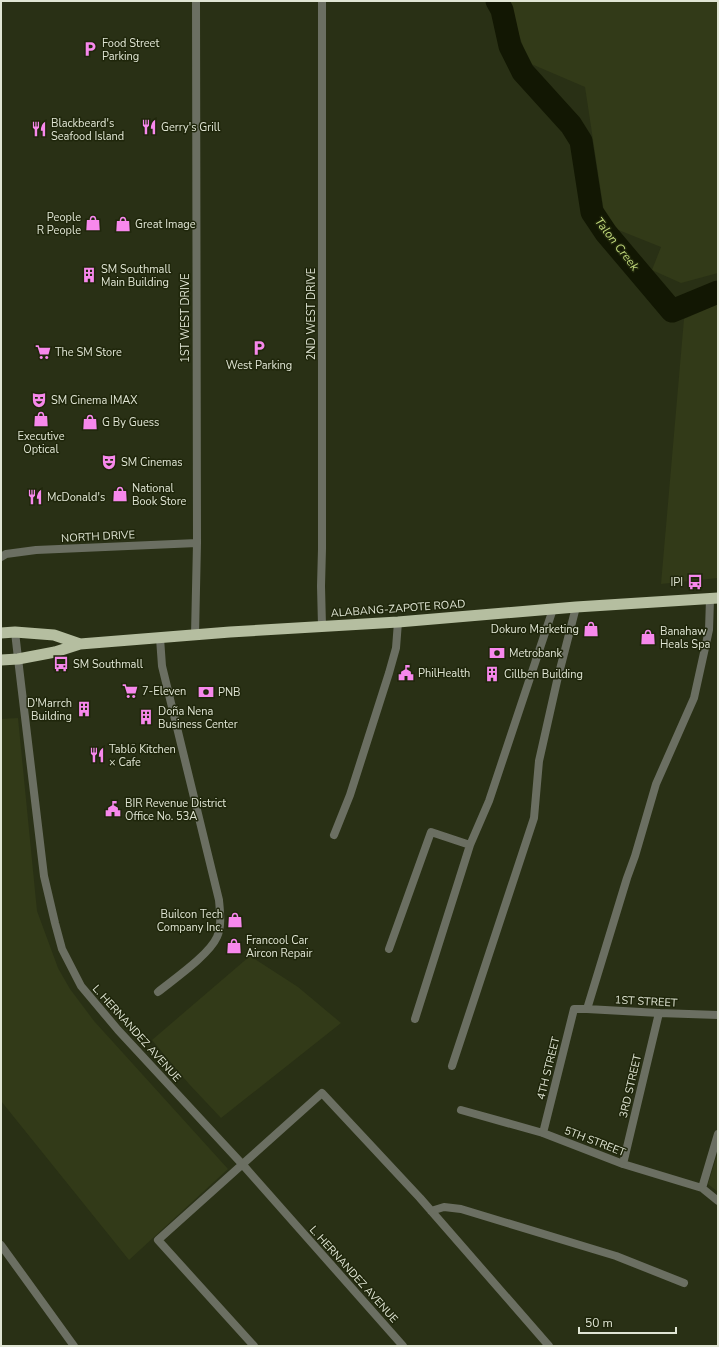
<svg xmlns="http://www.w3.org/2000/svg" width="719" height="1347" font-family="'Nunito Sans',sans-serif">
  <rect width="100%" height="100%" fill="#293015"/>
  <path fill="#323a18" d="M510,1H718V273L681,283L652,270L661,247L606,225L585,87L529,63L519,35Z
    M718,304V578L661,584L684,319Z
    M18,718L37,911L58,968L70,989L94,1021L228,1169L129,1260L1,1101V719Z
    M250,956L298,987L341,1023L221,1118L189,1084L152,1040Z
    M718,1152V1192L708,1184Z"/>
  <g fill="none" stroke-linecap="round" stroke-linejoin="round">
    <path stroke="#121703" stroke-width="23" d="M497,1L502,10L510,46L523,72L571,125L581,141L592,212L606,233L672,311L718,292"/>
    <path stroke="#6b6f62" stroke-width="8" d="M1,557L6,554L36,550L197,543
      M322,626L321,586L322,549V1
      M15,632L19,667L44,876L55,923L62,949L81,986L118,1030L243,1165L403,1346
      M195,635L197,543L196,1
      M334,835L350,795L389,673L396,648L398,622
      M389,949L431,832L470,845
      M158,992C174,979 209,955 217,937C222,926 220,912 219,900L162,666L160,638
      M587,1009L627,878L635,856L656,784L694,698L709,630L710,599
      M415,1019L470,845L489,801L553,609
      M452,1066L534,818L539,761L557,681L576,607
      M461,1110L543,1133L623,1164L702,1188L718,1201
      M543,1133L574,1009H587L659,1013L718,1015
      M623,1164L659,1013
      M702,1188L718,1134
      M431,1211L444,1207L461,1209L616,1256L684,1283
      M1,1245L74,1346
      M254,1346L158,1240L322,1093L420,1198L549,1346"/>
    <path stroke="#b5bea0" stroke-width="11" d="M1,633L15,632L54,635L80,644
      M1,660L18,659L55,652L80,644L230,632L398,622L576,607L718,598"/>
  </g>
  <defs>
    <symbol id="parking-bare" viewBox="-9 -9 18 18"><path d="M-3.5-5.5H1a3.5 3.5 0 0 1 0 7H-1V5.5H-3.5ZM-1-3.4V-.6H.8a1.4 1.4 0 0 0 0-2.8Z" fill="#f788ec" stroke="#1f260b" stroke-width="2.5" paint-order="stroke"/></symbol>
    <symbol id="restaurant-bare" viewBox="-9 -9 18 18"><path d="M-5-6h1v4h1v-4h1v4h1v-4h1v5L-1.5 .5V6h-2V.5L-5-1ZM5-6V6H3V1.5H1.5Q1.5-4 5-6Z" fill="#f788ec" stroke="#1f260b" stroke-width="2.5" paint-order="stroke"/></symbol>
    <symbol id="shop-bare" viewBox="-9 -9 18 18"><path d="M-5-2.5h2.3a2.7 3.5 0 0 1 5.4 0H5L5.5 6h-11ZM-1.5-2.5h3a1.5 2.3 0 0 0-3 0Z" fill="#f788ec" stroke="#1f260b" stroke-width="2.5" paint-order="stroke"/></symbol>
    <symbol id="building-bare" viewBox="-9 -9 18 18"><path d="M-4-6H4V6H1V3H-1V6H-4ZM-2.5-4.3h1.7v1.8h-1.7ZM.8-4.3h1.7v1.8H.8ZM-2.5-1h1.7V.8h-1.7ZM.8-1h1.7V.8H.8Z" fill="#f788ec" stroke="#1f260b" stroke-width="2.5" paint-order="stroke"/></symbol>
    <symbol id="supermarket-bare" viewBox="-9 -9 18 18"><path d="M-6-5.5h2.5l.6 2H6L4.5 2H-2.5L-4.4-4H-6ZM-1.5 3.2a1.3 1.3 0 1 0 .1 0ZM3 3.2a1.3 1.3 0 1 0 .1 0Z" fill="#f788ec" stroke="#1f260b" stroke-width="2.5" paint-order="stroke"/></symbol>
    <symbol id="theatre-bare" viewBox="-9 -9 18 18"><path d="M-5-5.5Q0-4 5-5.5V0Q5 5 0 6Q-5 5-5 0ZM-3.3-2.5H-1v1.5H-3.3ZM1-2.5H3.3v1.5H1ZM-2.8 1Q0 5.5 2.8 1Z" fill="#f788ec" stroke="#1f260b" stroke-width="2.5" paint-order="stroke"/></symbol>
    <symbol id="bus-bare" viewBox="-9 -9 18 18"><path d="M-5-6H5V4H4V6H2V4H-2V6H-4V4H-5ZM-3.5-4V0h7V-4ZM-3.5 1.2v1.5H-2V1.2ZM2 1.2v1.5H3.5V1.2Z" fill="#f788ec" stroke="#1f260b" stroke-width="2.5" paint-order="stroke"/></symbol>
    <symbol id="bank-bare" viewBox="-9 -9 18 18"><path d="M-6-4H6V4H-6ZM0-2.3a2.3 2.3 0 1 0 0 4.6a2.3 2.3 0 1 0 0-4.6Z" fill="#f788ec" stroke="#1f260b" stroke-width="2.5" paint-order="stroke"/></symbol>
    <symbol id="civic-bare" viewBox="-9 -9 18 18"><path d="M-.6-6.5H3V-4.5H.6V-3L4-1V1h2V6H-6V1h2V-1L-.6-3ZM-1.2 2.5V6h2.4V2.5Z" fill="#f788ec" stroke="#1f260b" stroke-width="2.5" paint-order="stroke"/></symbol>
  </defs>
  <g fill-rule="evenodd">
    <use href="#parking-bare" x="79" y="38" width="22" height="22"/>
    <use href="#restaurant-bare" x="138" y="116" width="22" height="22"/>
    <use href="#restaurant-bare" x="28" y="118" width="22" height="22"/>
    <use href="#shop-bare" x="82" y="212" width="22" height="22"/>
    <use href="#shop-bare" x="112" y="213" width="22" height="22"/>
    <use href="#building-bare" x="78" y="264" width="22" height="22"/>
    <use href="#parking-bare" x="248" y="337" width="22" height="22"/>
    <use href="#supermarket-bare" x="32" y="341" width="22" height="22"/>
    <use href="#theatre-bare" x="28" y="389" width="22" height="22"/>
    <use href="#shop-bare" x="30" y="408" width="22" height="22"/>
    <use href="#shop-bare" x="79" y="411" width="22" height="22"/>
    <use href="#theatre-bare" x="98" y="451" width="22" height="22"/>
    <use href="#shop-bare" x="109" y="483" width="22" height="22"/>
    <use href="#restaurant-bare" x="24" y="486" width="22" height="22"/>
    <use href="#bus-bare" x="684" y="571" width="22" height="22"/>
    <use href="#shop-bare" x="580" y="618" width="22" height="22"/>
    <use href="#shop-bare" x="637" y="626" width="22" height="22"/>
    <use href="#bank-bare" x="486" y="642" width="22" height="22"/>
    <use href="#bus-bare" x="50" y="653" width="22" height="22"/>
    <use href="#civic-bare" x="395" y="662" width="22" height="22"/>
    <use href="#building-bare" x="481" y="663" width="22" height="22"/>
    <use href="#supermarket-bare" x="119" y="680" width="22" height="22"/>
    <use href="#bank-bare" x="195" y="681" width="22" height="22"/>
    <use href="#building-bare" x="73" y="698" width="22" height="22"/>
    <use href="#building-bare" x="135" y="706" width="22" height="22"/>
    <use href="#restaurant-bare" x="86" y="744" width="22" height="22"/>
    <use href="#civic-bare" x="102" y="798" width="22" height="22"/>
    <use href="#shop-bare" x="224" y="909" width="22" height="22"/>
    <use href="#shop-bare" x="223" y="935" width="22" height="22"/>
  </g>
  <g text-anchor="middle" stroke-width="3" stroke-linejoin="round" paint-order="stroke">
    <g font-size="11" fill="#e0e5d4" stroke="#1f260b" text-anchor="start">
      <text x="102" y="47">Food Street<tspan x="102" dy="13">Parking</tspan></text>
      <text x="51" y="127">Blackbeard's<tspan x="51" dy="13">Seafood Island</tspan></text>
      <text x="161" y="131">Gerry's Grill</text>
      <text x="81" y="221" text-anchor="end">People<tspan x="81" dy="13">R People</tspan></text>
      <text x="135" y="228">Great Image</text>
      <text x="101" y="273">SM Southmall<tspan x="101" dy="13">Main Building</tspan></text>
      <text x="55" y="356">The SM Store</text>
      <text x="259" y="369" text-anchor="middle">West Parking</text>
      <text x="51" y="404">SM Cinema IMAX</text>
      <text x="102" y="426">G By Guess</text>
      <text x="41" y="440" text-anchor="middle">Executive<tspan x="41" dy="13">Optical</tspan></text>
      <text x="121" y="466">SM Cinemas</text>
      <text x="132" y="492">National<tspan x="132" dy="13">Book Store</tspan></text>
      <text x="47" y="501">McDonald's</text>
      <text x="683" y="586" text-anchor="end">IPI</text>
      <text x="579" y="633" text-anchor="end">Dokuro Marketing</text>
      <text x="660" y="635">Banahaw<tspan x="660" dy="13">Heals Spa</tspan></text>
      <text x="509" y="657">Metrobank</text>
      <text x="73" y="668">SM Southmall</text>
      <text x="418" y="677">PhilHealth</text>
      <text x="504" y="678">Cillben Building</text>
      <text x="142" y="695">7-Eleven</text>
      <text x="218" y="696">PNB</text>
      <text x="72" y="707" text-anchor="end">D'Marrch<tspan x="72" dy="13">Building</tspan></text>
      <text x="158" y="715">Doña Nena<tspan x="158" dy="13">Business Center</tspan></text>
      <text x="109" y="753">Tablō Kitchen<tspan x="109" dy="13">× Cafe</tspan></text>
      <text x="125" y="807">BIR Revenue District<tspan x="125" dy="13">Office No. 53A</tspan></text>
      <text x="223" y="918" text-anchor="end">Builcon Tech<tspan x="223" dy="13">Company Inc.</tspan></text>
      <text x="246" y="944">Francool Car<tspan x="246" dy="13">Aircon Repair</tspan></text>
    </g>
    <g font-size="11" fill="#e0e5d4" stroke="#1f260b">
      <text transform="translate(311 314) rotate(-90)" y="4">2ND WEST DRIVE</text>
      <text transform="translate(185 318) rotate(-90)" y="4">1ST WEST DRIVE</text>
      <text transform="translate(98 536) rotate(-3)" y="4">NORTH DRIVE</text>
      <text transform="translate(398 608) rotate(-4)" y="4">ALABANG-ZAPOTE ROAD</text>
      <text transform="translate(646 1001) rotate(3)" y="4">1ST STREET</text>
      <text transform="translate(137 1033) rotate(48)" y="4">L. HERNANDEZ AVENUE</text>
      <text transform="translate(548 1068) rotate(-76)" y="4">4TH STREET</text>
      <text transform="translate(630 1086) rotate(-77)" y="4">3RD STREET</text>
      <text transform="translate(595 1141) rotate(21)" y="4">5TH STREET</text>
      <text transform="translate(354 1274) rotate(48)" y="4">L. HERNANDEZ AVENUE</text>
    </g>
    <g font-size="12" font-style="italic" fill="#c2da7c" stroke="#1f260b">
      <text transform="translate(617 244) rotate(52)" y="4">Talon Creek</text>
    </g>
  </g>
  <rect width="719" height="1347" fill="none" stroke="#e0e5d4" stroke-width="4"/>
  <path d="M579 1327v6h97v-6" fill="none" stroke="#e0e5d4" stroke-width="2"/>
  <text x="585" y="1327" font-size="12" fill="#e0e5d4" stroke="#1f260b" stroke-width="3" paint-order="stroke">50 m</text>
</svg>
